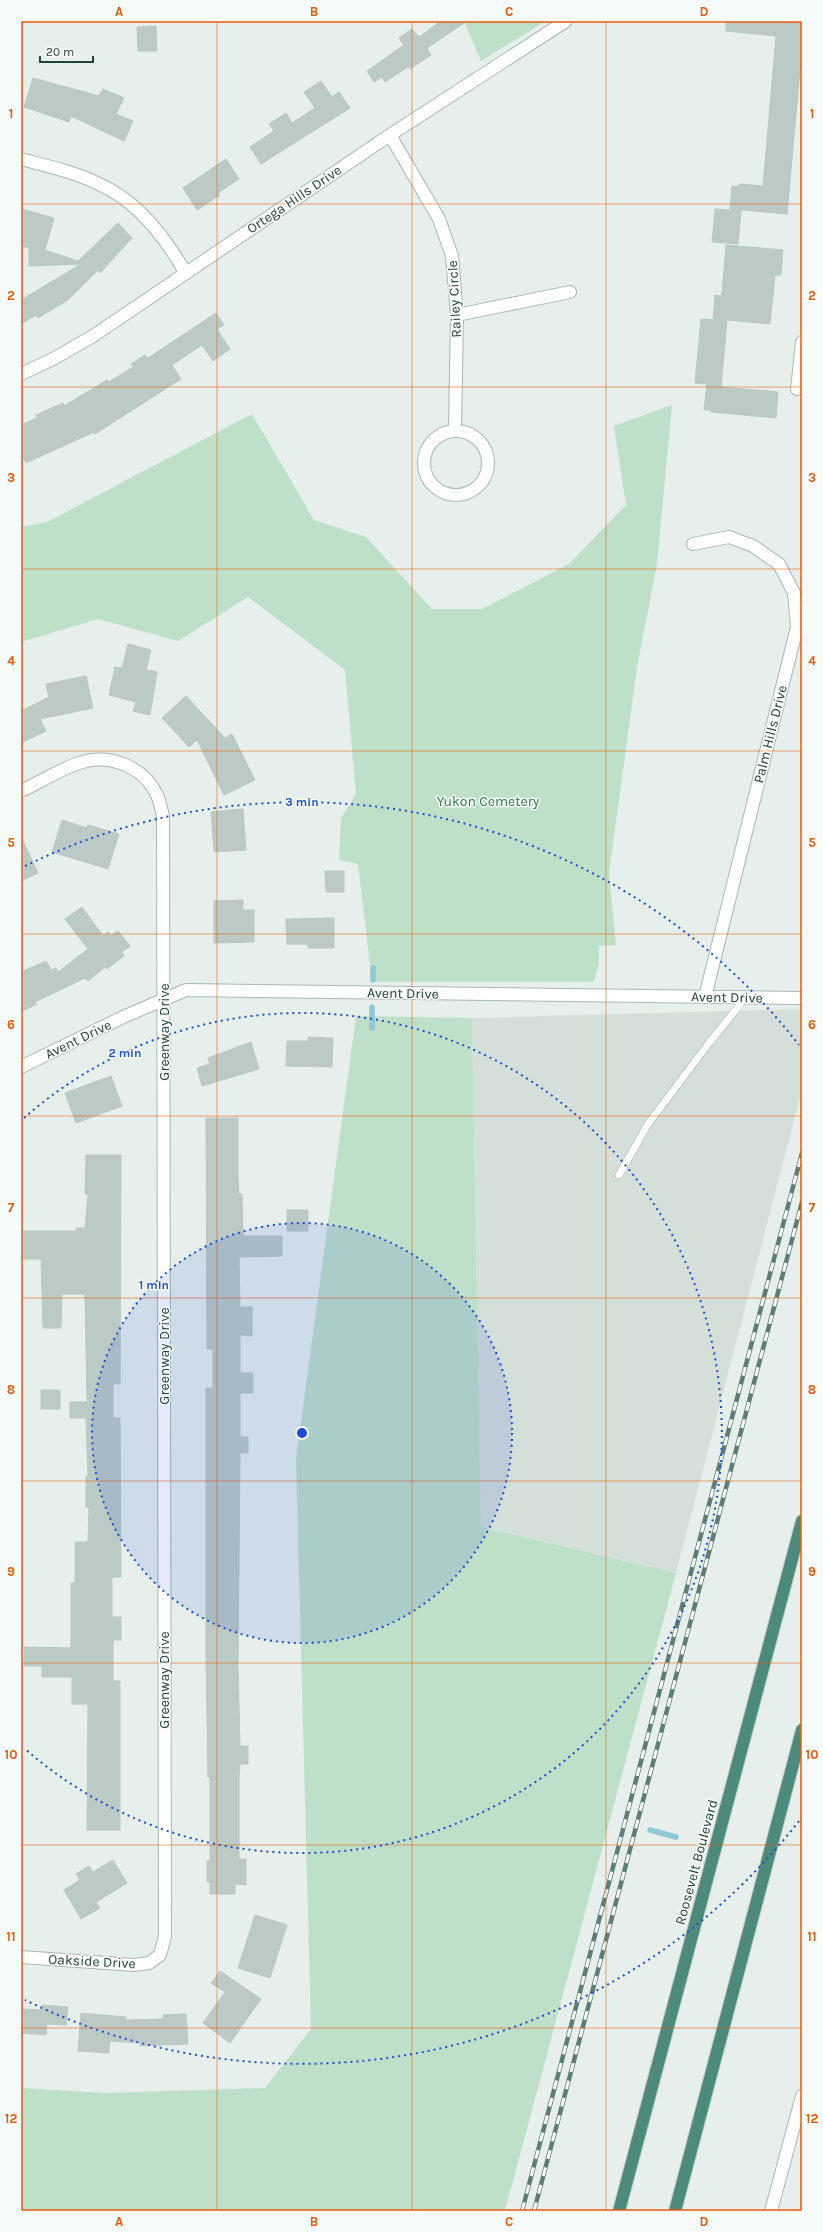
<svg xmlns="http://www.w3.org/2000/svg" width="823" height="2232" font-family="Karla,sans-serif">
  <rect width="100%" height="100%" fill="#e6efeb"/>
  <path fill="#d4dfda" d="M802,1009V1090L676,1573L481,1527L472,1018Z"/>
  <path fill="#bfe0c8" d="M464,21H546L481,61Z
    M672,405L657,564L637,667L609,874L616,945L599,946V964L594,982H372L358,864L339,860L341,818L356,794L345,670L248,597L178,641L98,619L21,642V527L47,522L252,414L314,520L366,537L432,609H482L569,564L626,505L614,426Z
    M356,1016L472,1018L481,1527L676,1573L505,2211H21V2088L105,2093L265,2088L311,2029L296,1459Z"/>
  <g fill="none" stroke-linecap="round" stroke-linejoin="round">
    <path stroke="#8ec9d4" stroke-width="5.5" d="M373,968V980
      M372,1007V1028
      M650,1830L676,1837"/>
  </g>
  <path fill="#bbcac4" stroke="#b8c9c2" d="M441,21H467L427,48L431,55L410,69L409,66L385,82L382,77L374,82L367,71L404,45L399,38L412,29L419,37Z
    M726,21H802V48L787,214L730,209L732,186H739V184L763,186L776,36L726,31Z
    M156,26L157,51H138L137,27Z
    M33,78L99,96L103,89L124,98L116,114L133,121L124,141L71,116L69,122L24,107Z
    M321,81L332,97L339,92L350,108L261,164L250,147L274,131L269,124L286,113L292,123L315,108L304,92Z
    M226,159L239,179L218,193L220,195L197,210L183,188Z
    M21,209L54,218L45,250L78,261L118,223L132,238L100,273L98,270L68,300L38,318L36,315L21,324V300L81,264L29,266V248L21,246Z
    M715,209L741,211L738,244L712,242Z
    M726,245L783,250L781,275H775L770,324L727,320L721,387L778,392L776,418L711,412V410H704L707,384L695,383L701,319L713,320L715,295L721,296L722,293Z
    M216,313L224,325L217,329L230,349L213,361L202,345L172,365L181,379L95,434L94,432L26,463L21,452V425L37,418L36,415L63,403L64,406L107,380L109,382L133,367L131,364L145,355L148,358Z
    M128,644L151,650L146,670L157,672L150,715L133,711L136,702L109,695L115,667L122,668Z
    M86,676L93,708L40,719L46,731L21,743V711L49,697L46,684Z
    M186,696L225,738L232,734L255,780L224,795L197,740L189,747L162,718Z
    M243,809L246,850L214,852L211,812Z
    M62,820L87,828L88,825L119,834L108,869L52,852Z
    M21,837L38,873L21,881Z
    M325,871H344V892H326Z
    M243,900V910H254V942L214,943V901Z
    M82,907L103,936L108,932L111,936L118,931L130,946L122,952L124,956L107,969L105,967L88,981L85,978L35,1002L37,1004L21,1012V972L46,961L51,970L56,968L58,972L88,949L65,919Z
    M334,918V948H308V944H287L286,919Z
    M308,1037L333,1038L332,1067L286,1066L287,1041H308Z
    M251,1042L259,1069L202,1086L197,1068L210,1064L208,1058Z
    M111,1076L122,1106L76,1123L65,1093Z
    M206,1118H238V1179L239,1194H242L243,1236H282V1256L239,1257L240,1307H252V1336L240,1335V1373H253V1393H240V1437H248V1453H240L238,1667L240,1746H248V1764H240L239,1777V1859H246V1885L235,1884V1894H210V1882H207V1861H210V1777H208L206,1656V1388H213V1349H207Z
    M86,1155H121L120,1384H113V1418H120L121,1577H112V1617H121V1640H113V1681H120V1830H87L88,1704H72V1677H42V1666H24V1647L71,1648V1583H75V1542H88L89,1507H86V1476H88L86,1418H70V1402H87L85,1294H62L61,1328H43L41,1259H21V1231H76V1228H85L88,1194H85Z
    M287,1210H308V1231H287Z
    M41,1390H60V1409H41Z
    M113,1860L127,1883L96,1902L100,1908L81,1919L64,1890L80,1880L76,1874L89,1866L93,1872Z
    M255,1915L287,1925L270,1978L238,1968Z
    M220,1971L261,1999L230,2043L203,2023L225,1992L211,1983Z
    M42,2005L68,2007L66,2025L47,2024L46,2035L21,2033V2009L42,2010Z
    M81,2013L126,2017L125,2020L163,2019V2015L186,2014L188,2044L140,2046V2043L110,2041L109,2053L78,2051Z"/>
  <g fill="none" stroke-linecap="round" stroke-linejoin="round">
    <defs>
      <path id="service" d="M619,1175L648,1124L709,1043L746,997"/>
      <path id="minor" d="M390,135L439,219L452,256L457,315L455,430
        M21,159C47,166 75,172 99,184C137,201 165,237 185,272
        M457,315L570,292
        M21,374L53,359L93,336L390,135L566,21
        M797,389L802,342
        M424 463a32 32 0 1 1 64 0a32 32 0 1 1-64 0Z
        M693,544L729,537L753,546L779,564L794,593L797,627L705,997
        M21,791C40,782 59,770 79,763C109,753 143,766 157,795C160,801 161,809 163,816L165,1936L160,1955L149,1963L134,1965L21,1957
        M21,1067L123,1017L186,990L802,998
        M771,2211L802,2096"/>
      <path id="trunk" d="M619,2211L802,1521
        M675,2211L802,1730"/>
    </defs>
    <use href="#service" stroke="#a8b8b2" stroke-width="8"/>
    <use href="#minor" stroke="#a8b8b2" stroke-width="14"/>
    <use href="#trunk" stroke="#c2cac8" stroke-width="14"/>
    <use href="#service" stroke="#fff" stroke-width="7"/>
    <use href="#minor" stroke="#fff" stroke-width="12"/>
    <use href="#trunk" stroke="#4c8a7c" stroke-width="12"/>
    <defs>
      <path id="rail" d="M522,2211L802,1153
        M534,2211L802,1202"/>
    </defs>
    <use href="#rail" stroke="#5f7d75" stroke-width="4.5"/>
    <use href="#rail" stroke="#f7fbf9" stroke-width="3" stroke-dasharray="9" stroke-linecap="butt"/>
  </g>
  <path fill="none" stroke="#e8590c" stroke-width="1" stroke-opacity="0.55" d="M217,21V2211M412,21V2211M606,21V2211M21,204H802M21,387H802M21,569H802M21,751H802M21,934H802M21,1116H802M21,1298H802M21,1481H802M21,1663H802M21,1845H802M21,2028H802"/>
  <circle cx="302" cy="1433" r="210" fill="#1d4ed8" fill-opacity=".12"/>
  <g fill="none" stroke="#1d4ed8" stroke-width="2" stroke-dasharray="2 4">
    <circle cx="302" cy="1433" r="210"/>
    <path d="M24 1118A420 420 0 1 1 24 1748"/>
    <path d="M799 1821A631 631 0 0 1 25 2000M25 866A631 631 0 0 1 799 1045"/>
  </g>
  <g text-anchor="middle" stroke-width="3" stroke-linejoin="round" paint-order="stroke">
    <g font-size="14" fill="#24423a" stroke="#f7fbf9">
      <text transform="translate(294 199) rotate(-34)" y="5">Ortega Hills Drive</text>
      <text transform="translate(454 299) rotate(-93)" y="5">Railey Circle</text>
      <text transform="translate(770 734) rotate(-76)" y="5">Palm Hills Drive</text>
      <text transform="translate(403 993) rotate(1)" y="5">Avent Drive</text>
      <text transform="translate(727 997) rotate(1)" y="5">Avent Drive</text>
      <text transform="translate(164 1032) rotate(-90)" y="5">Greenway Drive</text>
      <text transform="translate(78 1039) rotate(-26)" y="5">Avent Drive</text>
      <text transform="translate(164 1356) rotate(-90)" y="5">Greenway Drive</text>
      <text transform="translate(164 1680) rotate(-90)" y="5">Greenway Drive</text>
      <text transform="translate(696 1862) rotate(-75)" y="5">Roosevelt Boulevard</text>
      <text transform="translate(92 1961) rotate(3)" y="5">Oakside Drive</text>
    </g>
    <g font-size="14" fill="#2d7a4b" stroke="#f7fbf9">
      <text x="488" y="806">Yukon Cemetery</text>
    </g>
  </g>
  <circle cx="302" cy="1433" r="6" fill="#1d4ed8" stroke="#f7fbf9" stroke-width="2"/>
  <g font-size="12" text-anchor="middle" font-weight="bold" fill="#1d4ed8" stroke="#f7fbf9" stroke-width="3" stroke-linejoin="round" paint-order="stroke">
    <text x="302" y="806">3 min</text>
    <text x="125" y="1057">2 min</text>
    <text x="154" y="1289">1 min</text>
  </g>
  <rect width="823" height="2232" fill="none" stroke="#f7fbf9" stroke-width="44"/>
  <path d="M40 56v6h53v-6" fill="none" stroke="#24423a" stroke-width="2"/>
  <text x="46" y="56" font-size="12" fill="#24423a" stroke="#f7fbf9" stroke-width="3" paint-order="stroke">20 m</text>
  <rect x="22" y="22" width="779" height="2188" fill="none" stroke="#e8590c" stroke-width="1.5"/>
  <g font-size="13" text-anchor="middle" font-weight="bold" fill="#e8590c">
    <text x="119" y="16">A</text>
    <text x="314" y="16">B</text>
    <text x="509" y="16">C</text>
    <text x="704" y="16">D</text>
    <text x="11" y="118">1</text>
    <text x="812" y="118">1</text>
    <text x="11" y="300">2</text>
    <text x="812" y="300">2</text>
    <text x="11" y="482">3</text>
    <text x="812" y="482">3</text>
    <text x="11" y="665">4</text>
    <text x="812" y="665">4</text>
    <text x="11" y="847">5</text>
    <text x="812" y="847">5</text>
    <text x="11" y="1029">6</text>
    <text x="812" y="1029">6</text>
    <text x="11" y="1212">7</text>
    <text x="812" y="1212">7</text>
    <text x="11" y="1394">8</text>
    <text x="812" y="1394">8</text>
    <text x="11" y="1576">9</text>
    <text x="812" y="1576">9</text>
    <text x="11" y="1759">10</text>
    <text x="812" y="1759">10</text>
    <text x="11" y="1941">11</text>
    <text x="812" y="1941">11</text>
    <text x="11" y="2123">12</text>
    <text x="812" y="2123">12</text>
    <text x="119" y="2226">A</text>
    <text x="314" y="2226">B</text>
    <text x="509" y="2226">C</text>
    <text x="704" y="2226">D</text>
  </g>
</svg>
